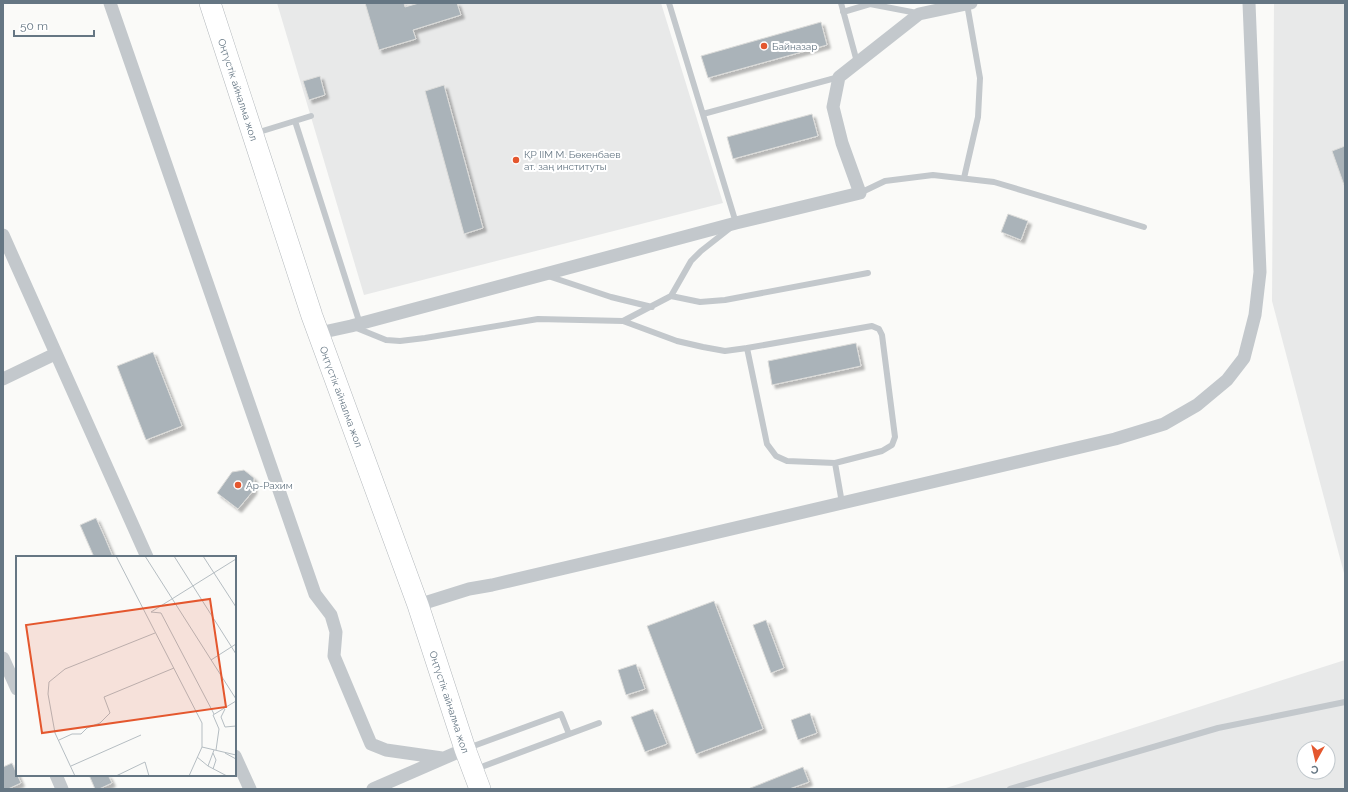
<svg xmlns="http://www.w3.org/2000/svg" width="1348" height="792" font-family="Raleway,sans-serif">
  <defs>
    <filter id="shadow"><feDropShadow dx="3.5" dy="3.5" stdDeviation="1" flood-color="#0004"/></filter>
  </defs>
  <rect width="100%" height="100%" fill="#fafaf8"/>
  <path fill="#e8e9e9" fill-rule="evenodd" d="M277,3H661L723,203L364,295Z
    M1274,3H1345V577L1272,301Z
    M1345,660V789H943ZM1304,748H1328V772H1304Z"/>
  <path fill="#aab3b9" stroke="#dcdcda" filter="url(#shadow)" d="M365,3H404L405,7L419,3H457L461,15L413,30L416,39L379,50Z
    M821,22L827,45L708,78L701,56Z
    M320,76L325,95L309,100L303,81Z
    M444,85L483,228L464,234L425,91Z
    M812,114L818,136L733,159L727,137Z
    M1345,146V185H1344L1332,151Z
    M1008,214L1028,221L1021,240L1001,232Z
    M856,343L861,366L772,385L768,361Z
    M153,352L182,426L146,440L117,366Z
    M244,470L254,478L253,491L238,509L217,493L232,472Z
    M96,518L105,538L113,557H94L80,525Z
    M714,601L763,729L696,754L647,626Z
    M766,620L784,668L771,673L753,625Z
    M636,664L645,689L626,695L618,670Z
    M653,709L667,744L645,752L631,717Z
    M810,713L817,733L798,740L791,720Z
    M12,763L21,783L8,789H3V767Z
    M803,767L809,782L789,789H748Z
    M89,775H108L112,783L99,789H95Z"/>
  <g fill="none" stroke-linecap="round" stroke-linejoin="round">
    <defs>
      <g id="trunk">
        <path id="s1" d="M210,3L312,316L418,605L465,749L480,789"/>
      </g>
    </defs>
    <use href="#trunk" stroke="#b4b9bd" stroke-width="22"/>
    <path stroke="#c3c8cc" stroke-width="6" d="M669,3L736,223
      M841,3L857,62
      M870,3V4L917,13
      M843,12L870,4
      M703,114L839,77
      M295,121L360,324
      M256,133L311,116
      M964,178L978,117L980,78L967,4
      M860,193L885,181L933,175L994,182L1144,227
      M548,276L611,297L652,307
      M671,296L691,261L701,251L729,229
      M623,321L677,341L703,347L725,351L747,348
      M872,326L879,329L882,335L895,437L892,445L882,451L835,463L787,461L776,456L767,444L747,348Z
      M354,327L386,340L400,341L425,338L538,319L623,321L671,296L700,302L725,300L868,273
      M835,463L842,503
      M468,748L561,714L569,734
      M476,769L599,723
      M1010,789L1218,728L1345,702"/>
    <path stroke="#c3c8cc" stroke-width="13" d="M110,3L315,594L331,615L336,632L334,656L371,744L386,750L442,758
      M3,235L147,557
      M319,333L351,326L736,223L860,193L842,143L833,107L839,77L919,14L971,3
      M3,379L55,354
      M418,605L469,589L492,585L1115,439L1164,424L1197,405L1227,380L1244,358L1255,315L1260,272L1249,3
      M3,658L17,689
      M235,756L250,789
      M56,775L62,789
      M373,789L465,749"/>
    <use href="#trunk" stroke="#fff" stroke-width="21"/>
  </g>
  <g fill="#e4572e" stroke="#fff" stroke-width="1.5">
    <circle cx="764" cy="46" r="4"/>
    <circle cx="516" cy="160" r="4"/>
    <circle cx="238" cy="485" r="4"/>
  </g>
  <g text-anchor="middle" stroke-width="4" stroke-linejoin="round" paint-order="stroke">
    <g font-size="10" fill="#657683" stroke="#fff" text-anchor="start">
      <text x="772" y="50">Байназар</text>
      <text x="524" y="158">ҚР ІІМ М. Бөкенбаев<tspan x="524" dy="12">ат. заң институты</tspan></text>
      <text x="246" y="489">Ар-Рахим</text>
    </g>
    <g font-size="10" fill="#657683" stroke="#fff">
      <text dy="4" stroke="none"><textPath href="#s1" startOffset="91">Оңтүстік айналма жол</textPath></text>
      <text dy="4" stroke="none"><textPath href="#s1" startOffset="415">Оңтүстік айналма жол</textPath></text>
      <text dy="4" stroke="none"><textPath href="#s1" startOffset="739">Оңтүстік айналма жол</textPath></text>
    </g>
  </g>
  <g transform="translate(16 556)">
    <rect width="220" height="220" fill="#fafaf8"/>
    <path fill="none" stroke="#b5bdc2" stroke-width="1" d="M100,0L186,167V191L173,220M129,0L220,143M158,0L220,98M187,0L220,51M135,56L145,57L198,158M135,56L220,3M195,104L220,88M209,153L205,161L209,171L220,170M43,184L56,178H65L71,172L84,167L94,157L88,141L158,112M186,191L220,199M198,194L192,210L211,220M200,194L203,173L197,159L220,145M209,197L220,203M181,201L192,210M55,210L125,179M197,213L200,204L197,197M59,220L39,177L32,138L33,126L49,113L139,77M100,220L129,206L133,220"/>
    <path fill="#e4572e" fill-opacity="0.15" stroke="#e4572e" stroke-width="2" d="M194,43L210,151L26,177L10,69Z"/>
    <rect width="220" height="220" fill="none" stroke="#657683" stroke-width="2"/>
  </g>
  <rect width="1348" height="792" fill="none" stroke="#657683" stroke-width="8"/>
  <g transform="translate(1316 760) rotate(188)"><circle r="19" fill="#ffffff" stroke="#c1c8cd"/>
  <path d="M0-3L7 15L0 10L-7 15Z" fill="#e4572e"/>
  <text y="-6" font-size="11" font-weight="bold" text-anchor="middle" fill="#657683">С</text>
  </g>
  <path d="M14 30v6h80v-6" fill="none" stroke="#657683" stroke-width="2"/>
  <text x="20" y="30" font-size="12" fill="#657683" stroke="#ffffff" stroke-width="3" paint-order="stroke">50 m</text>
</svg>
